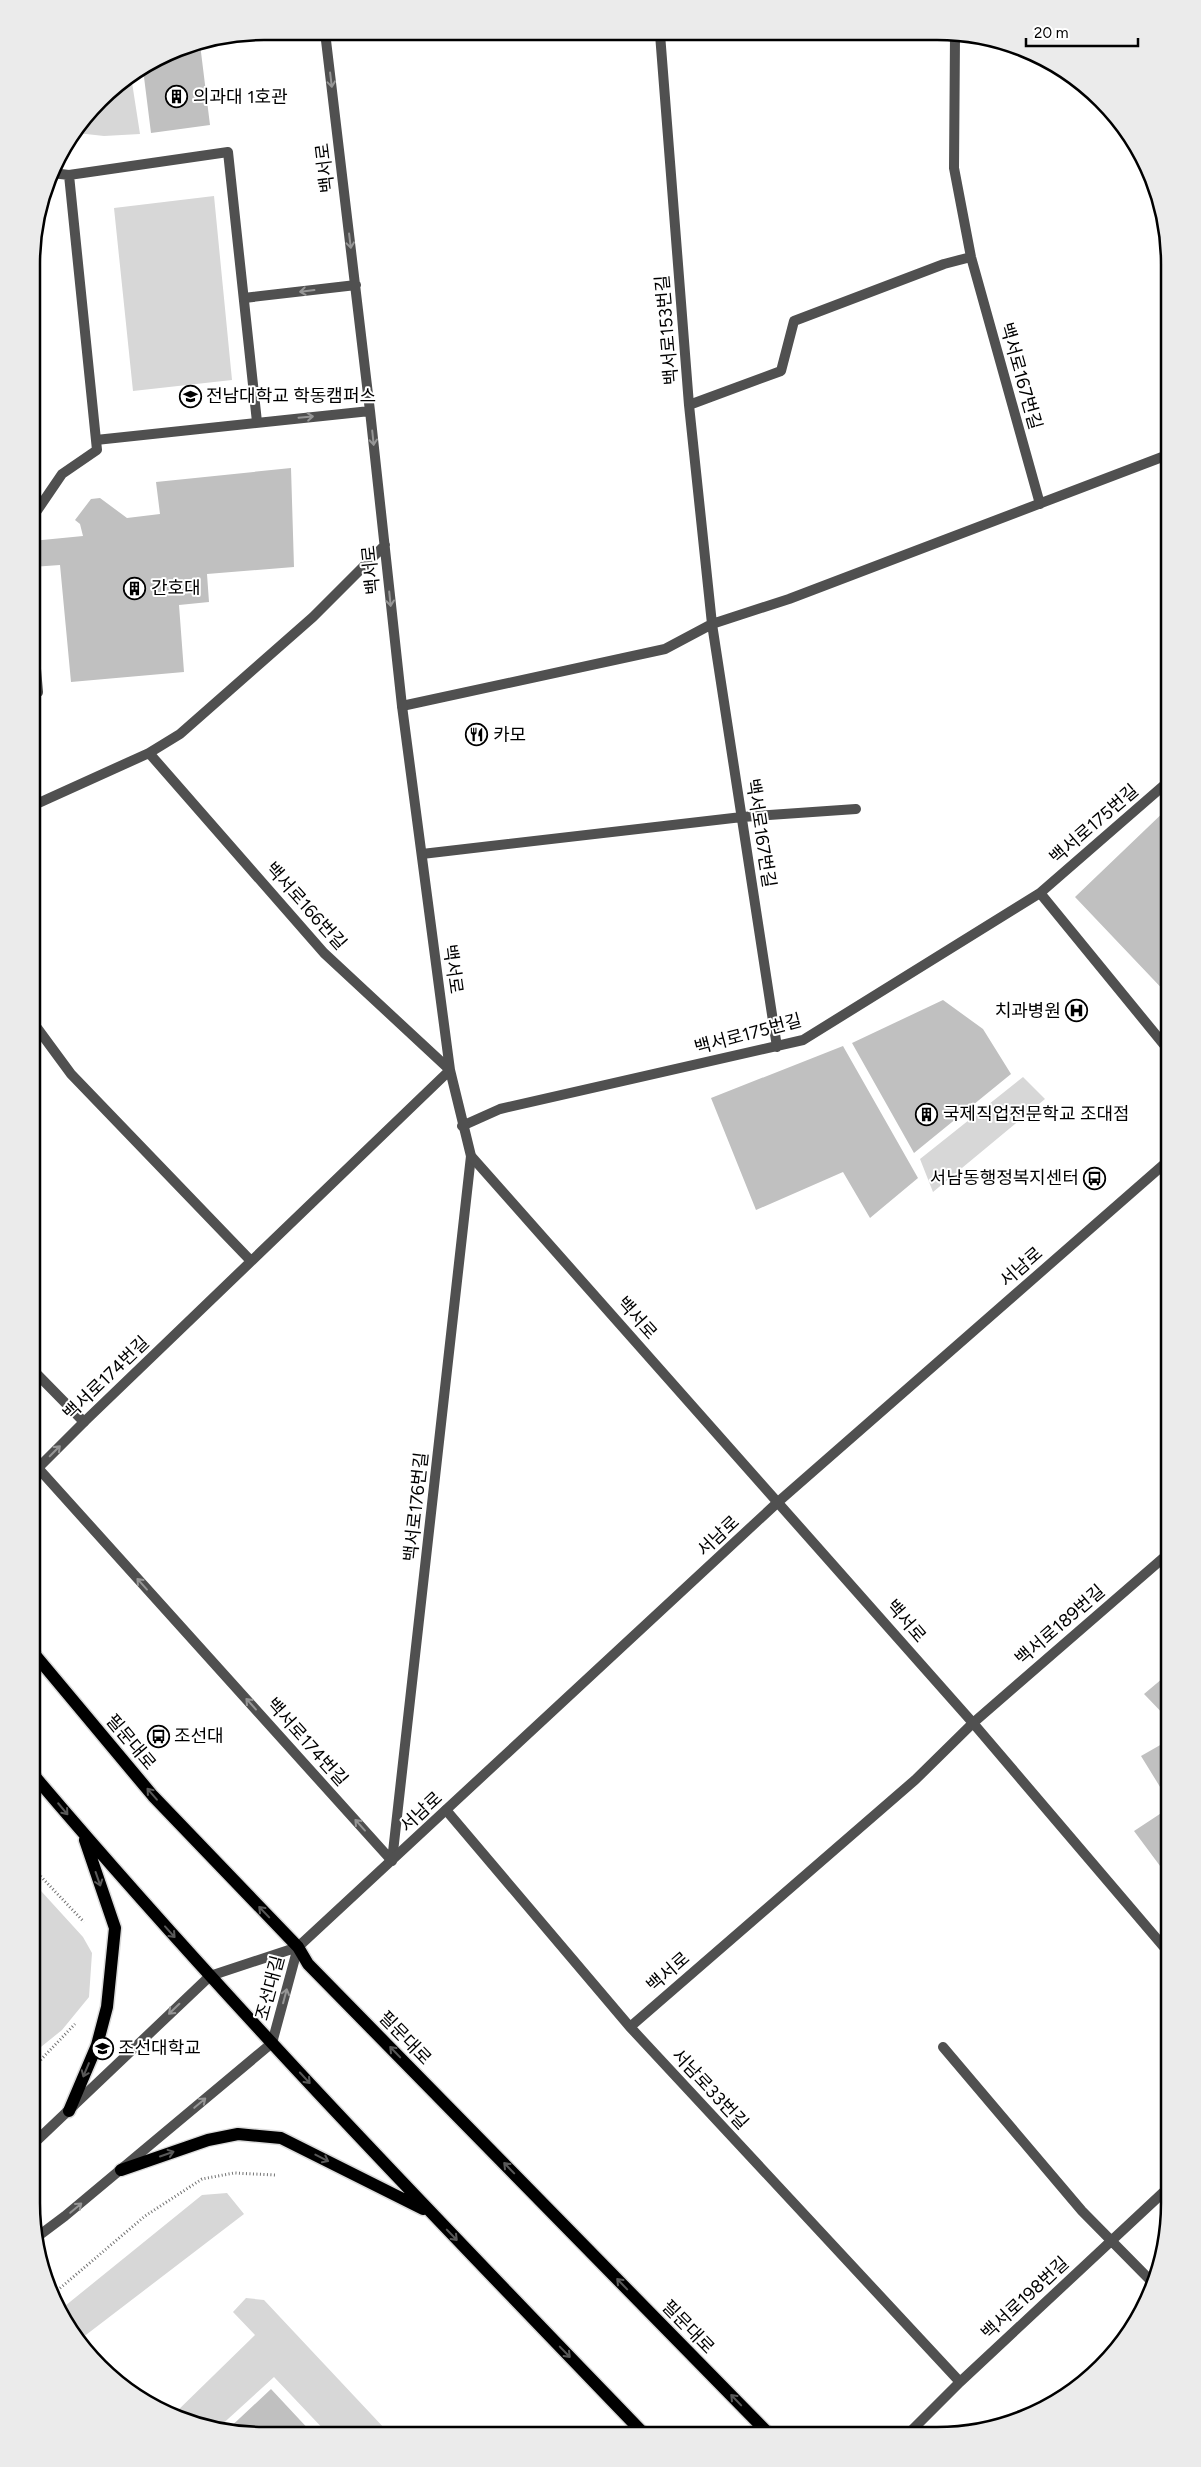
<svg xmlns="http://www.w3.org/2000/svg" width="1201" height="2467" font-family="Figtree,'Noto Sans KR',sans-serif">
  <rect width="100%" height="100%" fill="#fff"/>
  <path fill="#d7d7d7" d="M131,76L140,134L104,136L77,133L110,89Z
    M214,196L232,380L133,391L114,208Z
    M1023,1077L1045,1099L933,1192L920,1159Z
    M31,1880L83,1937L92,1953L89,1997L62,2030L31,2055Z
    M227,2193L244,2214L78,2341L71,2332L60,2310L202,2195Z
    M246,2298L264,2300L386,2430L381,2434H328L274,2377L217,2429L172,2416L255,2335L233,2312Z"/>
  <path fill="#c0c0c0" d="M200,44L210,125L151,133L143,69L175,49Z
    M291,468L294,567L207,574L209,602L179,605L184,672L71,682L60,565L32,567V541L83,536L80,524L75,520L91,499L100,498L127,518L160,514L156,482Z
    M1170,806V997L1075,897Z
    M943,1000L983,1029L1011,1074L914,1153L852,1043Z
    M843,1046L918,1178L870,1218L843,1172L756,1210L711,1098Z
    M1169,1673V1720L1144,1694Z
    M1169,1740V1792L1165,1795L1141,1756Z
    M1169,1808V1878L1134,1831Z
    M271,2389L313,2434H234L225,2432Z"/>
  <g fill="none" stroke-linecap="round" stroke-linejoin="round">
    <defs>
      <path id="primary" d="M31,1650L153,1796L298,1947L308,1964L770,2435
        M31,1772C226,2002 436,2218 645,2435
        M69,2111L97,2045L107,2007L115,1928L85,1840
        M121,2170L208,2140L238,2134L281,2138L423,2209"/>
    </defs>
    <use href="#primary" stroke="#dbdbdb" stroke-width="15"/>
    <path stroke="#727272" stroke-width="3" stroke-dasharray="1 2.5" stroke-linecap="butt" d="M31,1866L84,1922
      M31,2070L75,2024
      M52,2295L145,2216L202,2179L234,2173L275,2175"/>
    <path stroke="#505050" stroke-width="10" d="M660,34L689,405L712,624L777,1047
      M955,36L954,168L971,257L1040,504
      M689,405L781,371L794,321L944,264L971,257
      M402,706L665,649L712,624L789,599L1170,454
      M422,854L742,817L856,809
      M1040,893L1170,1052
      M462,1126L500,1109L803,1040L1040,893L1170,780
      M84,1422L38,1468L392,1861
      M446,1810L630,2027L960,2382
      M392,1861L471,1156
      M630,2027L915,1780L973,1723L1169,1553
      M943,2047L1082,2211L1154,2284
      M906,2436L960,2382L1169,2187"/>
    <path stroke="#505050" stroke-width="10" d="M325,32L370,411L402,706L450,1070L471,1156L973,1723L1169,1953
      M69,175L228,152L257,422
      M244,298L356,285
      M96,440L370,411
      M32,518L62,474L97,450L69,175L52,173
      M32,693L38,692L32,623
      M32,806L149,753L180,734L313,617L385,545
      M32,1021L71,1074L251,1261
      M31,1368L84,1422L450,1070L324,953L149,753"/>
    <path stroke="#505050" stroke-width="10" d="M31,2146L210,1976L298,1947L778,1502L1170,1159
      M37,2237L65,2216L272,2043L298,1947"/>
    <use href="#primary" stroke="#000" stroke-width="12"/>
  </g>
  <defs><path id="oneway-shaft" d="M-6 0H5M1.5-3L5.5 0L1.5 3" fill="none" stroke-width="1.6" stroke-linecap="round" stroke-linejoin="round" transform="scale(1.25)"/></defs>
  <g stroke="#969696">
    <use href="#oneway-shaft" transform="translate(331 80) rotate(83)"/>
    <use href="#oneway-shaft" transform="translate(350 241) rotate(83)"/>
    <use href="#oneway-shaft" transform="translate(307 291) rotate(173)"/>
    <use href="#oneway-shaft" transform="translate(306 417) rotate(-5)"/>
    <use href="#oneway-shaft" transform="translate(373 438) rotate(84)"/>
    <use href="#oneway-shaft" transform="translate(390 599) rotate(84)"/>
    <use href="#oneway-shaft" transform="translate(55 1451) rotate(-45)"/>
    <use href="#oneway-shaft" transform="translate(142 1584) rotate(-132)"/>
    <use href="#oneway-shaft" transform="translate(251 1704) rotate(-132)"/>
    <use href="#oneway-shaft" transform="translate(360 1825) rotate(-132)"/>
    <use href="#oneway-shaft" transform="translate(285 1996) rotate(-75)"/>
    <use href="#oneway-shaft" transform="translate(174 2009) rotate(136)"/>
    <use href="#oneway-shaft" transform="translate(200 2103) rotate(-40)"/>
    <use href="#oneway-shaft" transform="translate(76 2208) rotate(-40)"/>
  </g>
  <g stroke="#595959">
    <use href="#oneway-shaft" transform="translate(152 1794) rotate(-131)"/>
    <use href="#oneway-shaft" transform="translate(63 1809) rotate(50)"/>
    <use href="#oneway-shaft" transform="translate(98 1879) rotate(71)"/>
    <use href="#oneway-shaft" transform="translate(264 1912) rotate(-134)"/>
    <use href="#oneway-shaft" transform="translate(170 1932) rotate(48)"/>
    <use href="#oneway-shaft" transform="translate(395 2052) rotate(-134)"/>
    <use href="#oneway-shaft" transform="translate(86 2070) rotate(113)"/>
    <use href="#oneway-shaft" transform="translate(305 2078) rotate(47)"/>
    <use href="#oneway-shaft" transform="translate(167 2154) rotate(-19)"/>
    <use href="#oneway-shaft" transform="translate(322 2158) rotate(27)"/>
    <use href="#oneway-shaft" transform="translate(509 2168) rotate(-134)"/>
    <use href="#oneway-shaft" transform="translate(452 2235) rotate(46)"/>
    <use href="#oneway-shaft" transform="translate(622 2284) rotate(-134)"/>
    <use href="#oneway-shaft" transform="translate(565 2352) rotate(46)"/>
    <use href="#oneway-shaft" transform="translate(736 2400) rotate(-134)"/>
  </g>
  <defs>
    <symbol id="building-ring" viewBox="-11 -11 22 22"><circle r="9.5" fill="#fff" stroke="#000" stroke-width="1.5"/><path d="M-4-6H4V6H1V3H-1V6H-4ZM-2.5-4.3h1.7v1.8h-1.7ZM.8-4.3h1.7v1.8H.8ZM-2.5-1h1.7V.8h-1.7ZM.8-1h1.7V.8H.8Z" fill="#000"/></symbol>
    <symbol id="university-ring" viewBox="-11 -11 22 22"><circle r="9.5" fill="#fff" stroke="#000" stroke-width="1.5"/><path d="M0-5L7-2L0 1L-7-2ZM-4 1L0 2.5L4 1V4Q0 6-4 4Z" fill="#000"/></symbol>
    <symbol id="restaurant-ring" viewBox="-11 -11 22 22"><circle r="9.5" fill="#fff" stroke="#000" stroke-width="1.5"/><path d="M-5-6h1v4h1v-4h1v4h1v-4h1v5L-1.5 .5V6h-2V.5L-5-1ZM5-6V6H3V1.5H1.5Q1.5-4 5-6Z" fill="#000"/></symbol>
    <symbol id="hospital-ring" viewBox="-11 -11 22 22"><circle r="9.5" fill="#fff" stroke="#000" stroke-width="1.5"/><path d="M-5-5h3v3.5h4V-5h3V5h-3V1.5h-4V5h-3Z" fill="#000"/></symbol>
    <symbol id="bus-ring" viewBox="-11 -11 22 22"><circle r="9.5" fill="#fff" stroke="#000" stroke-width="1.5"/><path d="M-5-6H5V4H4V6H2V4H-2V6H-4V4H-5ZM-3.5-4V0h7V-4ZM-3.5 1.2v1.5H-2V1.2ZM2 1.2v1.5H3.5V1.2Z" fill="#000"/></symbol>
  </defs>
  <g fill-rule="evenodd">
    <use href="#building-ring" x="164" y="84" width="25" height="25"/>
    <use href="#university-ring" x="178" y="384" width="25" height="25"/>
    <use href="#building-ring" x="122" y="576" width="25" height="25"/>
    <use href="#restaurant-ring" x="464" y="722" width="25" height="25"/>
    <use href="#hospital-ring" x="1064" y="998" width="25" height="25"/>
    <use href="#building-ring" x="914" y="1102" width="25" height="25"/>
    <use href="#bus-ring" x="1082" y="1166" width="25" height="25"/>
    <use href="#bus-ring" x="146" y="1724" width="25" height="25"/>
    <use href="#university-ring" x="90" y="2036" width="25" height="25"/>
  </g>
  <g text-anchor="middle" stroke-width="4" stroke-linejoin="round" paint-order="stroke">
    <g font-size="18" fill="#000" stroke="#fff" text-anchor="start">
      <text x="193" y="103">의과대 1호관</text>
      <text x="206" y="402">전남대학교 학동캠퍼스</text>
      <text x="151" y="594">간호대</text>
      <text x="493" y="741">카모</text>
      <text x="1061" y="1017" text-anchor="end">치과병원</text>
      <text x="943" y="1120">국제직업전문학교 조대점</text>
      <text x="1079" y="1184" text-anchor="end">서남동행정복지센터</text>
      <text x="174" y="1742">조선대</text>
      <text x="118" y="2054">조선대학교</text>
    </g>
    <g font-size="18" fill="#000" stroke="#fff">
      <text transform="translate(325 168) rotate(-97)" y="6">백서로</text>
      <text transform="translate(667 330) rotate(-95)" y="6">백서로153번길</text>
      <text transform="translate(1021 376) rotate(74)" y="6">백서로167번길</text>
      <text transform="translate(371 570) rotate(-96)" y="6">백서로</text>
      <text transform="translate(1094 824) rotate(-41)" y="6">백서로175번길</text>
      <text transform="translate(761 833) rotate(81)" y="6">백서로167번길</text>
      <text transform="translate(306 906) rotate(48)" y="6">백서로166번길</text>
      <text transform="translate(453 969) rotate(82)" y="6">백서로</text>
      <text transform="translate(748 1034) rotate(-15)" y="6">백서로175번길</text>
      <text transform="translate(1021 1267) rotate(-41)" y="6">서남로</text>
      <text transform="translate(637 1318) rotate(48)" y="6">백서로</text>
      <text transform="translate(106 1378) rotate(-44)" y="6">백서로174번길</text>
      <text transform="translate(416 1507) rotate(-84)" y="6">백서로176번길</text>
      <text transform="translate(718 1536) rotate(-43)" y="6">서남로</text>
      <text transform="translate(906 1621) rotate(49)" y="6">백서로</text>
      <text transform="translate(1060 1625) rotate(-41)" y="6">백서로189번길</text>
      <text transform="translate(131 1742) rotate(50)" y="6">필문대로</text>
      <text transform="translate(307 1742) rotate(48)" y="6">백서로174번길</text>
      <text transform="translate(421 1812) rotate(-43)" y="6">서남로</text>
      <text transform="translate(668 1972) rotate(-41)" y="6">백서로</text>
      <text transform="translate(270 1988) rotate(-75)" y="6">조선대길</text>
      <text transform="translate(405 2038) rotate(46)" y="6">필문대로</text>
      <text transform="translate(710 2089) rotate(47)" y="6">서남로33번길</text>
      <text transform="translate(1025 2298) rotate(-43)" y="6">백서로198번길</text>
      <text transform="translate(688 2327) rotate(46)" y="6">필문대로</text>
    </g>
  </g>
  <path d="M0 0H1201V2467H0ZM264 40H937A224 224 0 0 1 1161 264V2203A224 224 0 0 1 937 2427H264A224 224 0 0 1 40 2203V264A224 224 0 0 1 264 40Z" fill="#ebebeb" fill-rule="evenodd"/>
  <path fill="none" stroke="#000" stroke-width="2.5" d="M264 40H937A224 224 0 0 1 1161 264V2203A224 224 0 0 1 937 2427H264A224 224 0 0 1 40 2203V264A224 224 0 0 1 264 40Z"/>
  <path d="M1026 38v8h112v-8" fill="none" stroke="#000000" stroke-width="2.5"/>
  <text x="1034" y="38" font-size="15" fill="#000000" stroke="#ffffff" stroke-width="4" paint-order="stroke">20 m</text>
</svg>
